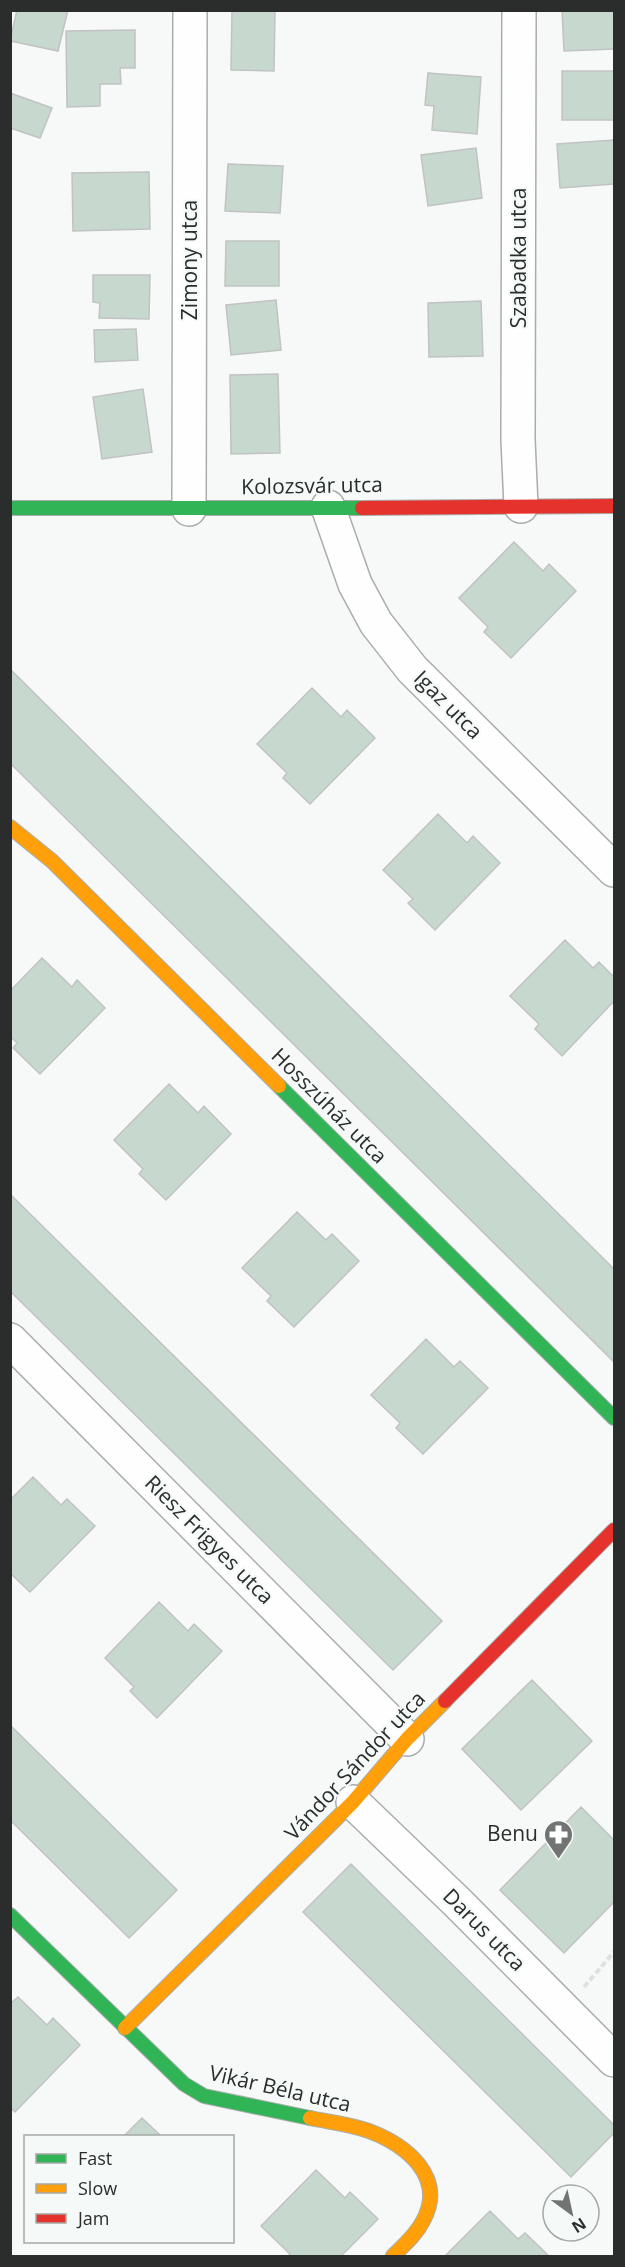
<svg xmlns="http://www.w3.org/2000/svg" width="625" height="2267" font-family="'Open Sans',sans-serif">
  <rect width="100%" height="100%" fill="#f6f9f8"/>
  <path fill="#c7d8cf" stroke="#c1c3c2" stroke-width="1.5" d="M17,10H68L58,51L10,41Z
    M232,10L275,11L274,71L231,70Z
    M562,10H614V49L564,51Z
    M135,30V68H120L121,84H100V106L67,107L66,31Z
    M562,71H614V120H562Z
    M428,73L481,77L477,134L432,130L434,106L425,105Z
    M10,93L52,108L40,138L10,128Z
    M614,140V184L560,188L557,144Z
    M476,148L482,198L428,206L421,155Z
    M228,164L283,166L280,213L225,211Z
    M149,172L150,229L73,231L72,173Z
    M226,241H279V286H225Z
    M93,275H150L149,319L99,318L100,303L93,302Z
    M276,300L281,350L231,355L226,305Z
    M481,301L483,356L429,357L428,303Z
    M136,329L138,360L95,362L94,330Z
    M278,374L280,453L231,454L230,375Z
    M143,389L152,452L102,459L93,397Z
    M514,542L543,571L549,564L576,591L511,658L484,632L488,627L459,598Z
    M10,669L614,1269V1362L10,763Z
    M312,688L341,717L347,710L375,738L310,804L283,778L287,773L257,744Z
    M438,814L467,843L473,836L500,863L435,930L408,903L413,899L383,870Z
    M565,940L593,968L599,962L614,977V1001L562,1056L535,1029L539,1024L510,996Z
    M42,958L72,987L77,980L105,1008L40,1074L13,1048L17,1043L10,1036V991Z
    M169,1084L198,1113L204,1106L231,1134L166,1200L139,1174L143,1169L114,1140Z
    M10,1194L442,1621L393,1670L10,1291Z
    M297,1212L326,1240L332,1234L359,1261L294,1327L267,1301L271,1296L242,1268Z
    M426,1339L454,1367L460,1361L488,1388L423,1454L396,1428L400,1423L371,1395Z
    M33,1477L61,1505L67,1499L95,1526L30,1592L10,1573V1500Z
    M159,1602L188,1631L194,1624L222,1651L157,1718L130,1691L134,1687L105,1658Z
    M532,1680L592,1741L521,1810L462,1749Z
    M10,1725L177,1890L129,1938L10,1820Z
    M581,1807L614,1840V1902L564,1953L500,1890Z
    M351,1864L614,2125V2133L571,2177L303,1912Z
    M18,1997L47,2025L53,2018L80,2045L15,2112L10,2107V2004Z
    M142,2118L161,2136H124Z
    M316,2170L345,2198L350,2192L378,2219L341,2256H288L290,2254L261,2226Z
    M490,2211L518,2239L525,2233L549,2256H445Z"/>
  <g fill="none" stroke-linecap="round" stroke-linejoin="round">
    <defs>
      <path id="street" d="M519,10L518,440L521,506
        M328,507L355,584L376,623L412,669L614,870
        M189,509L190,10
        M10,1340L407,1739
        M353,1802L458,1903L614,2060"/>
      <path id="fast" d="M10,508H362
        M279,1086L614,1418
        M10,1915L184,2084L204,2096L310,2118"/>
      <path id="slow" d="M10,827L52,861L279,1086
        M125,2028L353,1802L407,1739L445,1701
        M310,2118C329,2122 350,2124 369,2131C406,2145 447,2177 423,2221C416,2235 404,2245 393,2256"/>
      <path id="jam" d="M362,508L614,506
        M445,1701L614,1530"/>
    </defs>
    <use href="#street" stroke="#aaadac" stroke-width="36"/>
    <use href="#fast" stroke="#aaadac" stroke-width="16"/>
    <use href="#slow" stroke="#aaadac" stroke-width="16"/>
    <use href="#jam" stroke="#aaadac" stroke-width="16"/>
    <path stroke="#e0e0e0" stroke-width="4" stroke-dasharray="6 3" stroke-linecap="butt" d="M584,1987L614,1952"/>
    <use href="#street" stroke="#fefefe" stroke-width="33"/>
    <use href="#fast" stroke="#30b455" stroke-width="14"/>
    <use href="#slow" stroke="#ff9f0a" stroke-width="14"/>
    <use href="#jam" stroke="#e5322d" stroke-width="14"/>
  </g>
  <defs>
    <symbol id="pharmacy-pin" viewBox="-11 -11 22 30"><path d="M0 17L-7.5 6A9.5 9.5 0 1 1 7.5 6Z" fill="#727474" stroke="#f5faf9"/><path d="M-2-6h4v4h4v4h-4v4h-4v-4h-4v-4h4Z" fill="#fff"/></symbol>
  </defs>
  <g fill-rule="evenodd">
    <use href="#pharmacy-pin" x="542" y="1818" width="33" height="45"/>
  </g>
  <g text-anchor="middle" stroke-width="4.5" stroke-linejoin="round" paint-order="stroke">
    <g font-size="21" fill="#2b2d2d" stroke="#f5faf9">
      <text transform="translate(519 258) rotate(-90)" y="7">Szabadka utca</text>
      <text transform="translate(190 260) rotate(-90)" y="7">Zimony utca</text>
      <text transform="translate(312 486) rotate(-1)" y="7">Kolozsvár utca</text>
      <text transform="translate(448 705) rotate(45)" y="7">Igaz utca</text>
      <text transform="translate(329 1106) rotate(45)" y="7">Hosszúház utca</text>
      <text transform="translate(209 1540) rotate(45)" y="7">Riesz Frigyes utca</text>
      <text transform="translate(355 1766) rotate(-47)" y="7">Vándor Sándor utca</text>
      <text transform="translate(484 1930) rotate(45)" y="7">Darus utca</text>
      <text transform="translate(280 2089) rotate(13)" y="7">Vikár Béla utca</text>
    </g>
    <g font-size="21" fill="#2b2d2d" stroke="#f5faf9" text-anchor="end">
      <text x="538" y="1841">Benu</text>
    </g>
  </g>
  <rect width="625" height="2267" fill="none" stroke="#2b2d2d" stroke-width="24"/>
  <rect x="24" y="2135" width="210" height="108" fill="#f5faf9" stroke="#a4a8a7" stroke-width="1.5"/>
  <rect x="36" y="2154" width="30" height="9" fill="#30b455" stroke="#a4a8a7" stroke-width="1.5"/>
  <text x="78" y="2165" font-size="18" fill="#2b2d2d">Fast</text>
  <rect x="36" y="2184" width="30" height="9" fill="#ff9f0a" stroke="#a4a8a7" stroke-width="1.5"/>
  <text x="78" y="2195" font-size="18" fill="#2b2d2d">Slow</text>
  <rect x="36" y="2214" width="30" height="9" fill="#e5322d" stroke="#a4a8a7" stroke-width="1.5"/>
  <text x="78" y="2225" font-size="18" fill="#2b2d2d">Jam</text>
  <g transform="translate(571 2213) rotate(147)"><circle r="28" fill="#f5faf9" stroke="#a4a8a7" stroke-width="1.5"/>
  <path d="M0-4.5L10 22L0 15L-10 22Z" fill="#727474"/>
  <text y="-9" font-size="16" font-weight="bold" text-anchor="middle" fill="#2b2d2d">N</text>
  </g>
</svg>
